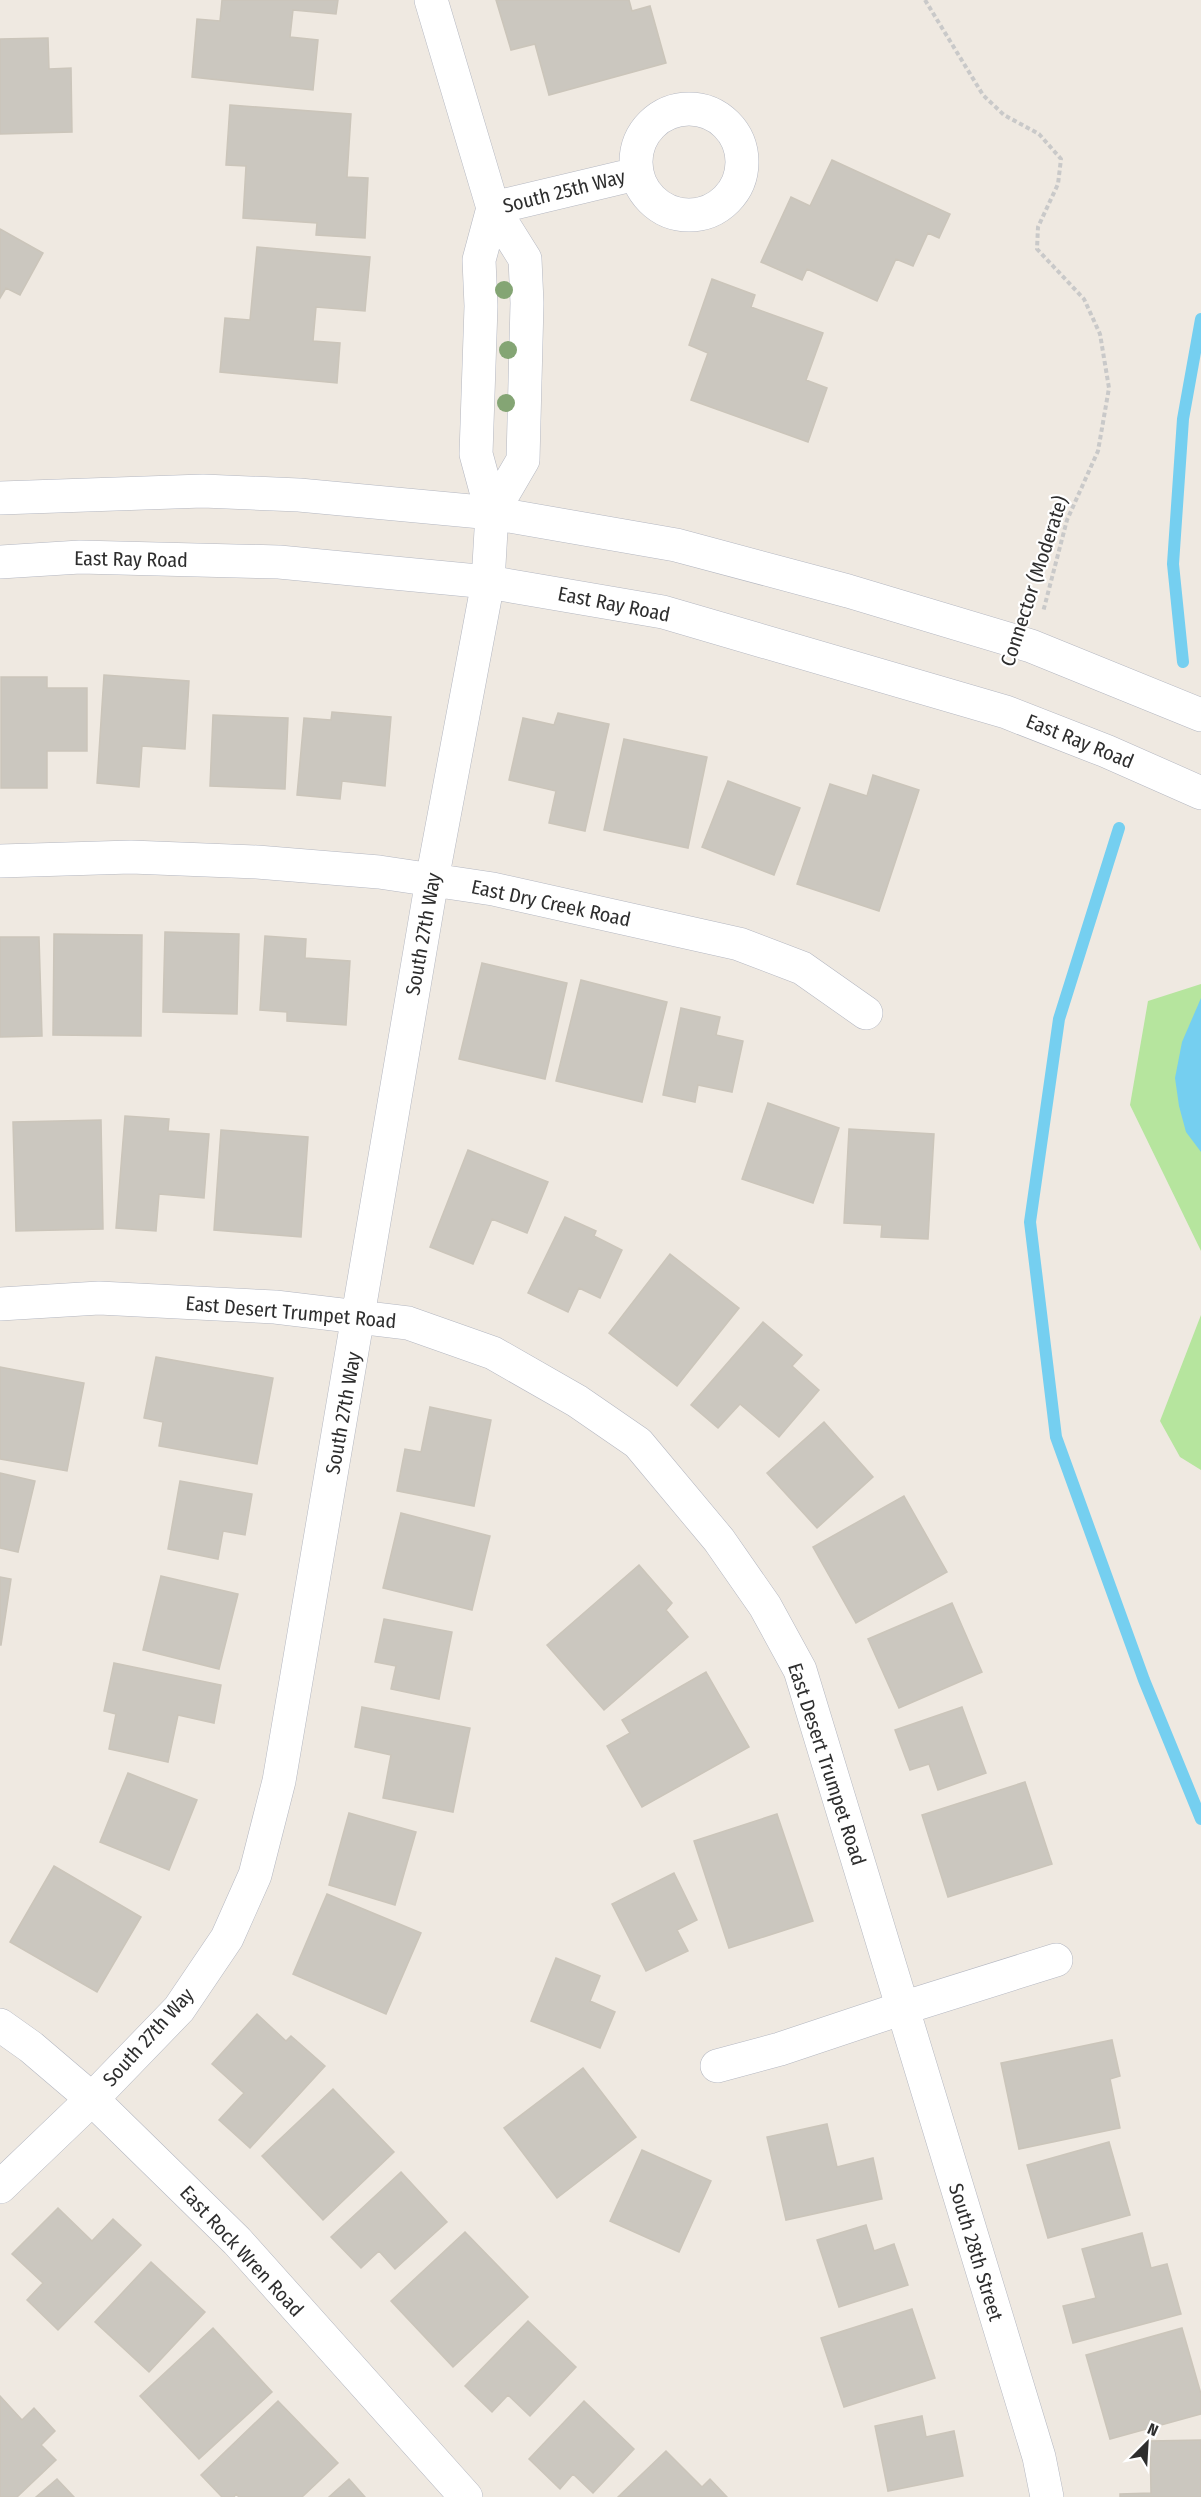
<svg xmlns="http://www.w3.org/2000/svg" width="1201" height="2497" font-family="'Fira Sans Condensed',sans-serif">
  <rect width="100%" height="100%" fill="#efe9e1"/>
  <path fill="#b6e59e" d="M1201,984V1251L1130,1105L1148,1001Z
    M1201,1315V1470L1180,1457L1160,1421Z"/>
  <path fill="#75cff0" d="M1201,998V1152L1186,1132L1179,1106L1175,1078L1182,1042Z"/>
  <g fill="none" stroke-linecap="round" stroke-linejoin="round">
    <path stroke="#75cff0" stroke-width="12" d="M1183,662L1173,564L1183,419L1201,319
      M1119,828L1059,1019L1030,1222L1056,1437L1144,1680L1201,1819"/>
  </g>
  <path fill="#cbc7bf" stroke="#cbc5ba" stroke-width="1.5" d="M222,0H338L336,14L293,10L290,37L318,40L313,90L192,77L197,19L220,21Z
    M496,0H629L632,11L650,6L666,63L549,95L535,44L511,50Z
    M48,38L49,69L71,68L72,132L0,134V39Z
    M230,105L351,114L347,177L368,178L365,238L316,235L317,223L243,218L246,166L226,165Z
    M832,160L950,214L939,238L928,233L913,266L896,259L877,301L807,269L802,280L761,262L791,197L810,206Z
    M0,229L43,253L20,295L6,288L0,298Z
    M257,247L370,257L365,311L316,307L313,341L340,343L337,383L220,372L225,318L250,320Z
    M712,279L755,295L751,307L823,333L806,380L827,388L808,442L691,400L708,353L689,345Z
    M104,675L189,681L185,749L142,746L139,787L97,783Z
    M1,677H47V688H87V751H47V788H1Z
    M332,712L391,717L385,786L342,781L340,799L297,795L304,718L331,720Z
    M558,713L609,724L585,831L549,823L556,791L509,780L523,718L554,725Z
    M213,715L288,718L285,789L210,786Z
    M624,739L707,757L688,848L604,830Z
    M873,775L919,790L879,911L797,884L830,784L867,796Z
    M728,781L800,808L774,875L702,847Z
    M165,932L239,934L237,1014L163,1012Z
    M54,934L142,935L141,1036L53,1035Z
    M265,936L306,939L305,958L350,961L346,1025L287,1021V1012L260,1010Z
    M0,937H39L42,1036L0,1037Z
    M482,963L567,983L545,1079L459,1059Z
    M581,980L667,1002L642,1102L556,1081Z
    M681,1008L720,1017L716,1035L743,1041L732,1092L698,1085L695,1102L663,1095Z
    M768,1103L839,1128L813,1203L742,1179Z
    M125,1116L169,1119L168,1131L209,1134L204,1198L159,1194L156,1231L116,1228Z
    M101,1120L103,1229L16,1231L13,1122Z
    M849,1129L934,1134L928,1239L881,1237L882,1225L844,1223Z
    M221,1130L308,1137L301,1237L214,1230Z
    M468,1150L548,1182L527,1233L492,1219L473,1264L430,1247Z
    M565,1217L596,1231L594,1236L622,1250L600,1298L579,1288L568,1312L528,1293Z
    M670,1254L739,1308L677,1386L609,1333Z
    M763,1322L802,1355L792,1366L819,1390L779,1437L740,1404L718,1428L691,1405Z
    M156,1357L273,1378L257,1464L159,1446L163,1422L144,1418Z
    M0,1367L84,1383L67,1471L0,1459Z
    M430,1407L491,1420L474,1506L397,1491L405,1449L421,1452Z
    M824,1422L873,1477L817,1528L767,1473Z
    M0,1473L35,1481L18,1552L0,1548Z
    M180,1481L252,1494L245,1535L223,1531L218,1559L168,1549Z
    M904,1496L947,1572L856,1623L813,1547Z
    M401,1513L490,1536L472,1610L383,1588Z
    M639,1565L672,1603L666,1610L688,1637L604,1710L547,1645Z
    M161,1576L238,1594L219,1669L143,1650Z
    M0,1577L11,1579L1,1645H0Z
    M952,1603L982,1672L899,1708L868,1639Z
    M384,1619L452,1632L439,1699L391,1689L396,1666L375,1662Z
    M114,1663L221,1685L214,1723L178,1715L168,1762L109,1749L116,1714L104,1711Z
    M706,1672L749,1747L642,1807L607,1746L630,1733L622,1720Z
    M362,1707L470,1728L453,1812L383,1798L391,1755L355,1747Z
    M962,1707L986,1773L938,1790L929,1764L910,1770L895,1730Z
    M128,1773L197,1800L169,1870L100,1842Z
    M1025,1782L1052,1864L948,1897L922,1815Z
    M349,1813L416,1832L395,1905L329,1885Z
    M777,1814L813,1921L729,1948L694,1841Z
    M54,1866L141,1917L97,1992L10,1942Z
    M674,1873L697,1920L677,1930L688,1951L646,1971L612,1904Z
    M327,1894L421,1933L386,2014L293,1974Z
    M556,1958L600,1976L590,2001L615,2012L600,2048L531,2021Z
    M257,2014L286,2041L291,2036L325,2066L250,2148L219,2120L244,2093L212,2064Z
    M1112,2040L1120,2076L1110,2079L1120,2128L1019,2149L1001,2063Z
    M583,2068L636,2137L557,2198L504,2128Z
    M333,2089L394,2152L323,2220L262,2156Z
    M827,2124L837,2167L873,2158L882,2199L786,2220L767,2137Z
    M1109,2142L1130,2215L1048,2238L1027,2165Z
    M642,2150L711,2181L679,2252L610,2221Z
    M401,2172L447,2222L395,2269L379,2251L361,2268L331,2237Z
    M58,2208L92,2241L113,2219L141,2245L58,2330L27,2300L43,2283L12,2254Z
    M866,2225L874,2251L894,2244L908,2285L839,2307L817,2240Z
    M465,2232L528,2297L453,2367L391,2301Z
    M1142,2233L1151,2268L1167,2264L1181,2314L1073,2343L1063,2306L1096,2298L1082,2249Z
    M151,2262L205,2312L149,2372L95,2322Z
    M912,2309L935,2378L844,2407L821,2338Z
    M528,2321L576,2367L530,2416L508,2395L492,2412L465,2386Z
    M213,2328L272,2392L199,2459L140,2396Z
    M1182,2328L1201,2394V2414L1110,2439L1086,2355Z
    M0,2396L22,2420L34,2408L55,2431L41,2445L56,2460L17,2497H0Z
    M278,2401L338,2463L302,2497H239L236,2494L234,2497H222L201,2475Z
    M584,2401L634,2449L593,2493L573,2474L560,2489L529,2459Z
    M922,2416L926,2437L954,2431L963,2476L888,2491L875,2426Z
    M1201,2440V2497H1120V2494L1151,2493L1150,2441Z
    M666,2451L702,2487L710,2479L727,2497H618Z
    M57,2479L74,2497H36Z
    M349,2479L365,2497H329Z"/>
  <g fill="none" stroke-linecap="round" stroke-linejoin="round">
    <defs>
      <path id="minor" d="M431,0L493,208L525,259L527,303L523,460L492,513
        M636 162a53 53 0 1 1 106 0a53 53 0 1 1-106 0Z
        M493,208L636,174
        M0,861L131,857L257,862L379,872L493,889L739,944L802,968L866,1013
        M0,1304L99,1298L275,1307L408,1323L493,1353L577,1401L638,1443L719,1540L765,1606L800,1670L1039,2457L1047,2497
        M0,2025L31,2047L92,2099L237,2241L466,2497
        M717,2066L780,2049L903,2008L1056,1960
        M0,2187L92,2099L179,2009L227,1938L255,1875L279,1781L432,880L488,582L492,513L476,454L481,306L479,260L493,208"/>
      <path id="secondary" d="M0,498L203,491L299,495L492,513L676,545L848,591L1031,646L1201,715
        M0,562L80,557L279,562L488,582L663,612L1006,712L1106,751L1201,793"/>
    </defs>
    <use href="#minor" stroke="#b4b7c1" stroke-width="34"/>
    <use href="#secondary" stroke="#b4b7c1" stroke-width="34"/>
    <path stroke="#c9c9c9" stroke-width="4" stroke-dasharray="4.5 3" stroke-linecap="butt" d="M925,0L983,95L1004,115L1039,134L1061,159L1058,184L1038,227L1037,249L1084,299L1100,334L1109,388L1098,451L1067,520L1043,612"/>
    <use href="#minor" stroke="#fff" stroke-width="33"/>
    <use href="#secondary" stroke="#fff" stroke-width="33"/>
  </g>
  <g fill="#84a574">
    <circle cx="504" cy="290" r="9"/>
    <circle cx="508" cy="350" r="9"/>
    <circle cx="506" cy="403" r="9"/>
  </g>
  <g text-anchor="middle" stroke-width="4.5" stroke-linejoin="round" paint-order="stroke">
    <g font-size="20" fill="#2e2e2e" stroke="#fff">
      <text transform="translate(564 191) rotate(-14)" y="7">South 25th Way</text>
      <text transform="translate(131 559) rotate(1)" y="7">East Ray Road</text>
      <text transform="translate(1034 581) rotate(-72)" y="7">Connector (Moderate)</text>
      <text transform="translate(614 604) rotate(11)" y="7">East Ray Road</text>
      <text transform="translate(1080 741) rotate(22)" y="7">East Ray Road</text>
      <text transform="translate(551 903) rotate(12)" y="7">East Dry Creek Road</text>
      <text transform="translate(423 934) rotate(-80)" y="7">South 27th Way</text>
      <text transform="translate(291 1312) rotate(5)" y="7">East Desert Trumpet Road</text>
      <text transform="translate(343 1413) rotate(-80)" y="7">South 27th Way</text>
      <text transform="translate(827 1764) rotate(72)" y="7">East Desert Trumpet Road</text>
      <text transform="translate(148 2037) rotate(-48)" y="7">South 27th Way</text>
      <text transform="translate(242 2251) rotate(47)" y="7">East Rock Wren Road</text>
      <text transform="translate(976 2252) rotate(73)" y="7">South 28th Street</text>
    </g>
  </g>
  <g transform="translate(1147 2443) rotate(24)" stroke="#ffffff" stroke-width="4.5" paint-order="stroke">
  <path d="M0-4.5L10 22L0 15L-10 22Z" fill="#2e2e2e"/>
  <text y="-9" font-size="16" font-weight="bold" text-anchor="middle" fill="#2e2e2e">N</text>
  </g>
</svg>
